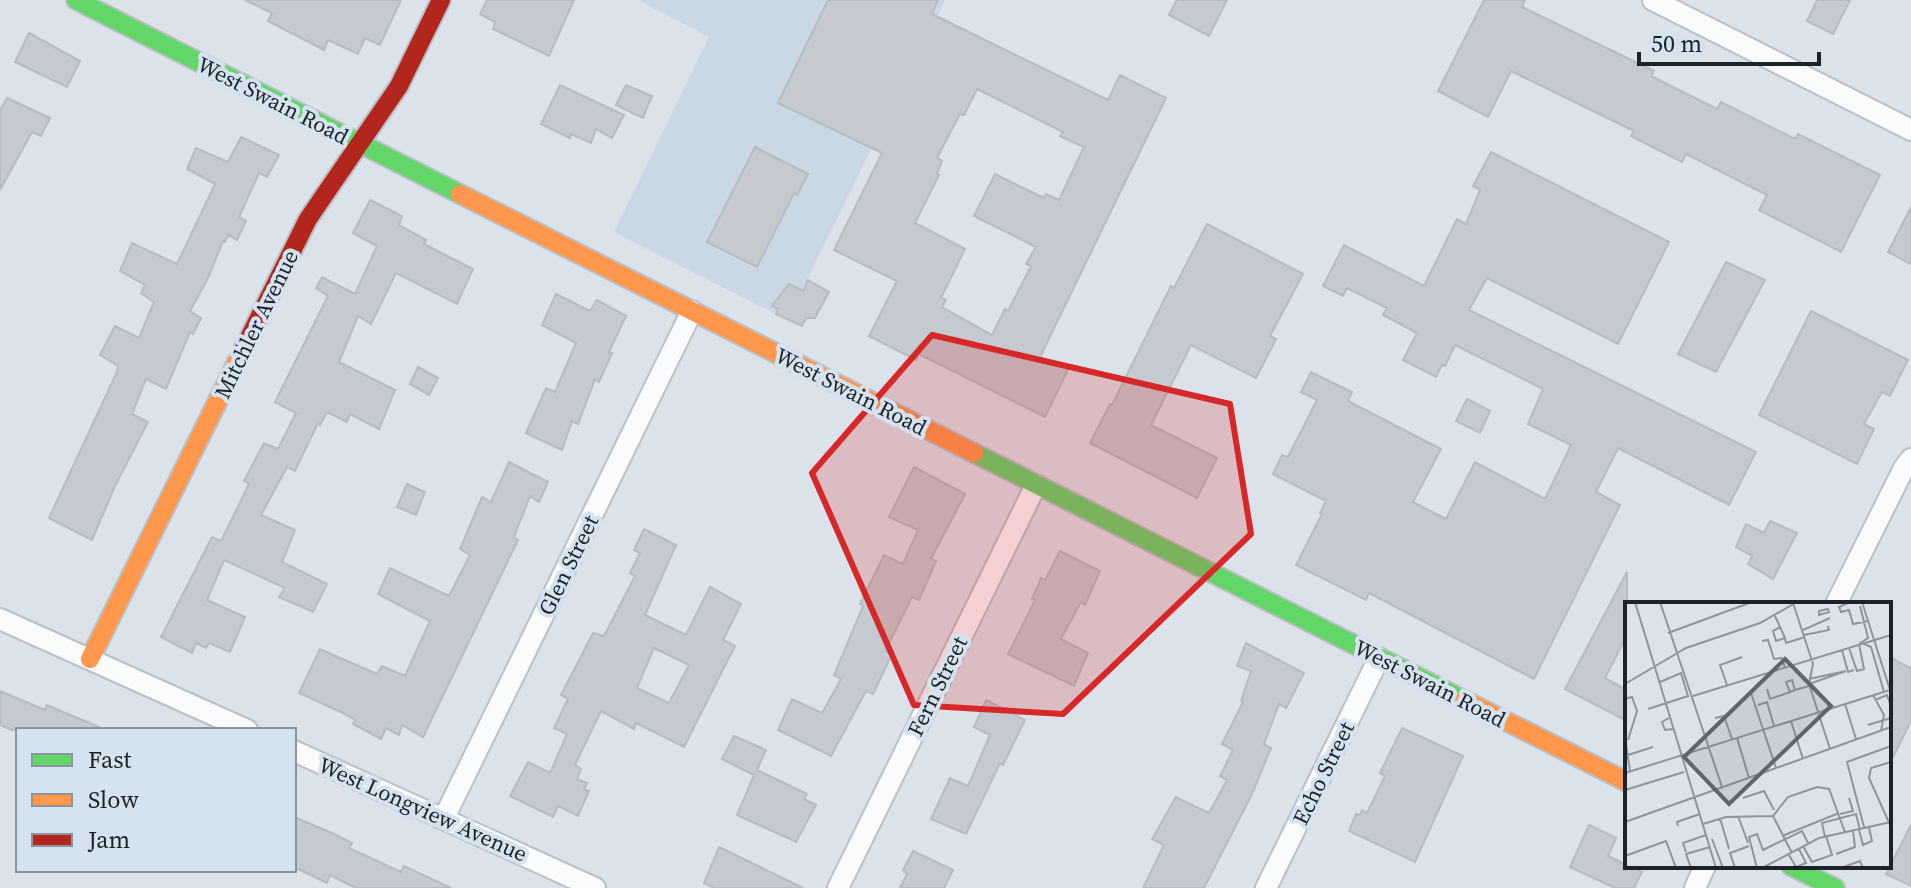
<svg xmlns="http://www.w3.org/2000/svg" width="1911" height="888" font-family="'Source Serif 4',serif">
  <rect width="100%" height="100%" fill="#dbe2e9"/>
  <path fill="#cad7e5" d="M638,0H945L787,320L614,232L709,37Z"/>
  <path fill="#c4cad0" stroke="#b6bcc1" stroke-width="2" fill-rule="evenodd" d="M245,0H401L380,45L365,38L358,54L328,40L324,50L268,21L272,13Z
    M487,0H574L549,56L493,29L495,22L480,14Z
    M828,0H938L932,14L1108,100L1120,75L1166,98L1040,357L1068,370L1045,417L919,354L916,360L869,336L897,281L834,250L882,153L778,103ZM977,89L1063,132L1060,136L1084,147L1059,200L1046,194L1044,198L995,174L974,216L1036,247L1026,264L1031,266L1008,311L1005,309L992,335L942,307L946,300L941,298L965,249L915,223L939,175L937,174L942,161L937,158L960,114L964,115Z
    M1177,0H1227L1209,36L1169,15Z
    M1484,0H1525L1522,7L1654,71L1651,76L1717,109L1721,102L1795,139L1798,134L1880,175L1841,252L1759,210L1767,195L1686,154L1682,162L1631,136L1634,131L1511,71L1488,117L1438,91Z
    M1817,0H1850L1833,34L1807,21Z
    M29,33L80,61L67,87L15,62Z
    M560,85L624,115L612,138L596,129L591,143L571,134L570,138L541,124Z
    M626,85L652,96L643,118L616,105Z
    M7,98L50,118L41,136L32,132L0,190V110Z
    M241,137L279,155L267,177L259,173L239,217L246,221L237,240L228,235L225,242L223,241L208,278L190,311L201,318L193,334L190,332L166,389L146,379L132,414L148,422L115,486L92,540L49,518L116,374L118,366L100,355L115,326L139,338L154,302L141,293L145,285L120,271L132,243L177,264L215,184L187,169L196,148L228,162Z
    M755,147L808,174L797,195L794,193L757,267L707,242Z
    M1491,152L1669,242L1618,344L1487,278L1469,310L1756,452L1729,505L1618,448L1596,492L1620,505L1534,679L1369,593L1366,600L1296,565L1322,514L1320,513L1326,501L1273,474L1282,455L1288,457L1317,400L1301,392L1311,372L1352,392L1348,401L1441,449L1413,502L1446,519L1475,462L1545,499L1571,445L1528,424L1543,389L1455,345L1445,366L1442,365L1436,377L1403,360L1417,333L1383,315L1387,308L1347,288L1343,296L1323,286L1344,245L1424,286L1457,219L1466,224L1480,190L1473,186Z
    M370,200L402,216L399,225L426,240L424,244L473,269L457,304L396,273L371,324L358,316L339,362L395,390L379,429L350,414L347,422L327,412L320,425L318,423L295,471L287,467L261,515L295,530L282,562L327,584L313,612L279,597L285,588L224,560L207,600L245,617L230,652L209,643L206,648L196,643L192,653L161,637L212,537L221,541L249,484L244,481L264,443L278,449L296,413L275,402L328,296L316,288L322,277L355,294L377,246L353,233Z
    M1911,207V264L1888,252Z
    M1207,224L1303,274L1270,336L1276,339L1256,378L1191,345L1151,425L1217,458L1197,498L1090,443L1110,404L1112,405L1171,286L1174,288Z
    M1726,262L1765,280L1716,372L1678,354Z
    M808,280L829,292L815,318H806L802,326L776,314L778,309L772,306L789,284L803,291Z
    M556,294L590,311L597,300L626,316L609,352L612,353L599,382L595,379L578,424L572,421L562,450L526,433L546,388L555,392L576,343L542,325Z
    M1811,311L1908,360L1890,396L1882,392L1864,424L1874,429L1857,464L1759,415Z
    M418,367L438,378L429,395L410,384Z
    M1467,399L1490,411L1480,433L1456,421Z
    M509,462L548,482L539,502L530,496L514,537L518,540L423,737L402,725L399,735L386,728L381,739L353,724L355,720L341,712L299,693L320,649L377,674L382,666L405,676L430,621L378,594L390,568L449,596L470,555L460,549L482,497L491,502Z
    M914,467L965,494L931,559L936,561L919,600L912,597L885,651L892,654L873,694L866,691L831,756L778,730L792,699L822,713L841,679L834,675L863,606L860,604L884,555L903,564L918,530L889,517Z
    M407,484L425,492L416,515L397,507Z
    M1770,521L1797,533L1773,579L1748,564L1752,556L1736,547L1746,524L1764,533Z
    M644,529L676,545L645,615L686,635L710,587L741,604L723,640L735,646L684,747L636,723L634,729L601,711L575,765L581,769L577,779L587,783L584,789L589,791L578,816L558,806L553,817L510,796L528,762L550,773L567,734L554,728L568,699L561,695L593,633L604,636L635,576L630,573L640,553L634,550ZM654,648L689,665L669,703L637,688Z
    M1060,551L1100,571L1085,605L1081,602L1061,639L1088,653L1074,686L1008,654L1035,600L1032,599L1041,578L1045,580Z
    M1627,572V635L1605,678L1627,690V721L1565,689Z
    M1246,643L1304,673L1286,708L1279,704L1264,744L1271,748L1252,794L1204,888H1143L1164,845L1152,839L1176,797L1209,813L1227,780L1220,776L1233,750L1222,744L1243,702L1241,701L1251,671L1237,666Z
    M1889,657L1911,668V721L1889,765Z
    M0,691L45,710L47,705L106,730H12L0,725Z
    M986,700L1025,720L1003,765L1000,763L966,834L931,819L950,778L968,786L990,735L974,727Z
    M1402,728L1463,756L1415,862L1349,831L1356,814L1360,815L1362,810L1367,813L1385,776L1380,773Z
    M734,736L766,750L757,770L807,794L804,799L816,805L796,842L737,815L754,775L722,759Z
    M294,817L332,833L352,843L349,848L401,872L404,866L451,888H356L330,875L327,883L294,867Z
    M1589,825L1616,838L1608,856L1642,872L1634,888H1615L1570,867Z
    M1911,825V886L1886,874Z
    M719,847L803,888H714L704,883Z
    M913,851L953,870L944,888H900L907,874L903,870Z"/>
  <g fill="none" stroke-linecap="round" stroke-linejoin="round">
    <defs>
      <path id="street" d="M1653,0L1911,130
        M1836,604L1904,468L1911,459
        M0,619L247,730
        M294,751L595,888
        M444,818L692,311
        M838,888L1036,485
        M1266,888L1379,658
        M1695,888L1705,866"/>
      <path id="fast" d="M76,0L460,194
        M974,453L1464,700
        M1791,866L1835,888"/>
      <path id="slow" d="M460,194L974,453
        M90,659L243,350
        M1464,700L1627,782"/>
      <path id="jam" d="M243,350L308,219L399,86L441,0"/>
    </defs>
    <use href="#street" stroke="#bac0c6" stroke-width="24"/>
    <use href="#fast" stroke="#bac0c6" stroke-width="22"/>
    <use href="#slow" stroke="#bac0c6" stroke-width="22"/>
    <use href="#jam" stroke="#bac0c6" stroke-width="22"/>
    <use href="#street" stroke="#fafbfc" stroke-width="20"/>
    <use href="#fast" stroke="#63d668" stroke-width="18"/>
    <use href="#slow" stroke="#ff974d" stroke-width="18"/>
    <use href="#jam" stroke="#b3261e" stroke-width="18"/>
  </g>
  <path fill="#d62828" fill-opacity="0.2" stroke="#d62828" stroke-width="6" stroke-linejoin="round" d="M932,335L1230,404L1251,534L1063,714L914,705L812,473Z"/>
  <g text-anchor="middle" stroke-width="8" stroke-linejoin="round" paint-order="stroke">
    <g font-size="22" fill="#1d2227" stroke="#d5e2ef">
      <text transform="translate(273 100) rotate(27)" y="8">West Swain Road</text>
      <text transform="translate(256 324) rotate(-64)" y="8">Mitchler Avenue</text>
      <text transform="translate(851 391) rotate(27)" y="8">West Swain Road</text>
      <text transform="translate(568 565) rotate(-64)" y="8">Glen Street</text>
      <text transform="translate(1430 683) rotate(27)" y="8">West Swain Road</text>
      <text transform="translate(937 686) rotate(-64)" y="8">Fern Street</text>
      <text transform="translate(1323 773) rotate(-64)" y="8">Echo Street</text>
      <text transform="translate(423 809) rotate(24)" y="8">West Longview Avenue</text>
    </g>
  </g>
  <g transform="translate(1625 602)">
    <rect width="266" height="266" fill="#dbe2e9"/>
    <path fill="none" stroke="#8f959b" stroke-width="2" d="M10,0L91,266M35,0L97,185M225,0L214,5L216,10L224,8L228,22L243,19M237,0L266,91M168,1L188,62L184,82L205,147M203,7L204,10L194,13V9ZM150,14L160,36L151,39L148,29L155,25M178,28L205,16M43,31L127,0M179,33L204,28L203,24M160,36L161,41L180,35M137,39L143,38L149,57L157,56L160,66M237,41L246,45L259,90M234,42L243,36L235,4M224,46L232,69L239,67L234,42M217,48L223,70L229,68M0,82L61,46L135,21L172,0M184,82L221,69L184,77M102,83L95,63L117,55M142,87L145,97L165,90M170,88L165,90L161,80L167,78L170,88L184,84M126,91L151,166M248,93L259,113L256,129M68,94L266,33M0,97L7,95L12,109L3,138M250,98L262,93L266,104M220,102L231,137M133,103L142,100L149,124M23,107L63,94L56,71L35,80M44,116L37,120L40,128L48,127M90,116L99,114L107,137M166,119L178,157M243,123L266,116M0,136L5,169M112,136L124,176M0,154L28,145M266,160L246,166L244,176L266,225M0,171L265,88M0,188L59,170M118,196L139,189L149,208M215,212L228,209L224,196M113,214L123,241M95,216L104,247M0,220L266,125M78,222L101,215L148,214M53,224L52,220L75,212M239,225L222,160L266,144M234,228L238,243L247,239L244,226M157,234L214,211M200,235L197,221L231,212L235,228M87,237L98,266M178,244L187,260L207,253L201,234M61,250L58,241L81,233M167,251L148,214L163,195L192,185L204,187L220,230M211,252L230,245L228,229M164,253L171,265L181,261L174,247M0,254L41,239L51,266M66,266L61,252L85,245M110,266L105,251L124,244M132,266L124,235L132,232L138,248L177,229L183,241M137,266L194,236L266,220M216,266L235,259L238,266"/>
    <path fill="#60656b" fill-opacity="0.15" stroke="#60656b" stroke-width="4" d="M160,57L206,104L104,202L59,155Z"/>
    <rect width="266" height="266" fill="none" stroke="#1d2227" stroke-width="4"/>
  </g>
  <rect x="16" y="728" width="280" height="144" fill="#d5e2ef" stroke="#8b959f" stroke-width="2"/>
  <rect x="32" y="754" width="40" height="12" fill="#63d668" stroke="#8b959f" stroke-width="2"/>
  <text x="88" y="768" font-size="24" fill="#1d2227">Fast</text>
  <rect x="32" y="794" width="40" height="12" fill="#ff974d" stroke="#8b959f" stroke-width="2"/>
  <text x="88" y="808" font-size="24" fill="#1d2227">Slow</text>
  <rect x="32" y="834" width="40" height="12" fill="#b3261e" stroke="#8b959f" stroke-width="2"/>
  <text x="88" y="848" font-size="24" fill="#1d2227">Jam</text>
  <path d="M1639 52v12h180v-12" fill="none" stroke="#1d2227" stroke-width="4"/>
  <text x="1651" y="52" font-size="24" fill="#1d2227" stroke="#d5e2ef" stroke-width="6" paint-order="stroke">50 m</text>
</svg>
